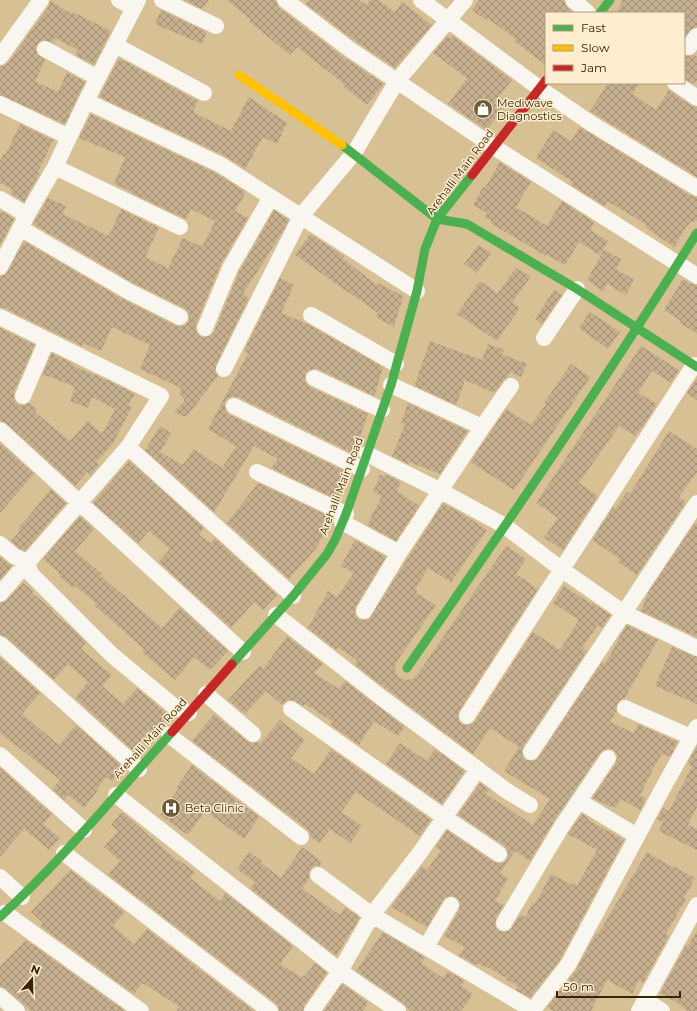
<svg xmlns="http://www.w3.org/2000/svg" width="697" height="1011" font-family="Montserrat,sans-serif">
  <defs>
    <pattern id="building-cross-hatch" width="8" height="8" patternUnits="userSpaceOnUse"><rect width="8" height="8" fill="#c6af8f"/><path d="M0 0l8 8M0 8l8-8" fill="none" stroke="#a28e73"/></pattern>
  </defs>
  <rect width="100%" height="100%" fill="#d6c094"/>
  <path fill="url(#building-cross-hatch)" d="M184,0H209L202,9Z
    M227,0H275L279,8L342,56L384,84L367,105L343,86L344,84L297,47L290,55L249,21L251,20Z
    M310,0H359L366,5L370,0H379L395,12L402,2L432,25L395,68L354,40L306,4Z
    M479,0H564L567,7L573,13H546V65L514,41L516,39L487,18L486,20L472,10Z
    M622,0H697V27L690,30L684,38V13H616L620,7Z
    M50,1L72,14L73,12L111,31L94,65L76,55L78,50L55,38L53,43L44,40L40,41L37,45L36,49L37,54L45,60L35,81L58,92L67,72L85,82L65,124L0,95V66L4,65L8,63L49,6Z
    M161,10L207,32L202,44L155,24Z
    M447,36L451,39L453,36L512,80L494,103L502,108L487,130L448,104L467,78L433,53Z
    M684,55L688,56L694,55L697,57V80L693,84L684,78Z
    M119,58L198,101L193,112L231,131L249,97L287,123L277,144L263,137L245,169L225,156L99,97Z
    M608,83H640L632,94L656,110L669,90L692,106L697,107V177L590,111Z
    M91,114L216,173L246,192L235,211L248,218L221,264L196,324V330L197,333L201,337H207L211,335L214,332L239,272L274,210L289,220L283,231L243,294L249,298L216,365L215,370L218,376L187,416H183L174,412L185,400L179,394L181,388L140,369L150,345L112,327L101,351L83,343L82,346L4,308H0V276L5,275L8,271L24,241L123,299L176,326H180L185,325L189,321V317L188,312L184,308L133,283L33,224L48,198L66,206L62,214L109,236L121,209L159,228L145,257L168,268L183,238L202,247L215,221L191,209L186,219L129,192L130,191L114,184L125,157L79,138Z
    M20,124L53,140L38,172L40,173L24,202L11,194L12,189L0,183V161L4,153L6,154Z
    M580,127L692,196L697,197V221L691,222L687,226L674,247L645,227L647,225L607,201L604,206L571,185L573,182L536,158L553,130L571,141Z
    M500,162L531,182L516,207L547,226L562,201L594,222L590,230L608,241L600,255L579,242L565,265L547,255L546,256L490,223L492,221L485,217L487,213L473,205L483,187L485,188Z
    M2,211L14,219L0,246V214Z
    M310,234L344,256L342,258L377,285L378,283L403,296L394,327L376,317L378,313L295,255Z
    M478,245L491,253L477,273L464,264Z
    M604,250L621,259L616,269L634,280L626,295L607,284L603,291L587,280Z
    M516,268L531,276L512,303L520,308L497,341L457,314L480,281L498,293Z
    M280,278L294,285L281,313L308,324L383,367L379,381L374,396L318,369H314L309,370L305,374V378L306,383L310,387L368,414L354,454L238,397H233L228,398L225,402V407L226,412L230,415L345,471L338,484L342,487L338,500L271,468L278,459L254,446L214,512L145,450L160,426L171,433L160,452L183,465L194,449L222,468L236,446L208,429L248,353L244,351Z
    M683,279L692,284L697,285V334L680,323L681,321L664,310Z
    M554,290L562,295L542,324L535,319Z
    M590,312L620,332L608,349L579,328Z
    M0,328L35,345L14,392V397L15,401L19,405H24L29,403L37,409L35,412L70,441L88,421L102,434L115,409L92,397L88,408L70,401L75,387L45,375L44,377L42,376L52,353L74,364L73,366L110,381L135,394L128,405L132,407L112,445L96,462L99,465L91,475L87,472L75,486L6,423L0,421Z
    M430,341L482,360L488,344L504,350L502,354L527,364L521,377L510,372L508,377L503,381L494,393L465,380L456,405L415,386L416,384H415Z
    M641,346L679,370L671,383L652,371L638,393L657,404L644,425L635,436L619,426L579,483L598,496L563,550L544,538L558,518L536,503Z
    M571,364L590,377L514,490L470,462L506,409L531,425L546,404L544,403Z
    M696,379H697V400L687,393Z
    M408,403L468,431L440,474L409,462L408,464L392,456L405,424L401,423Z
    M669,431L697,449V472L679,497L686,502L637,575L618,562L620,559L592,540L613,507L615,509L627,492L630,494Z
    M0,443L34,474L0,513Z
    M130,461L204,528L199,535L211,543L215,538L277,595L263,610L254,602L231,628L159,562L170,549L149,531L138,543L93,503L114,478Z
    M385,474L401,482L397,491L419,506L396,541L367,525L382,496L373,492L380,475L384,476Z
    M258,483L331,517L317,547L289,579L227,523Z
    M51,489L66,503L25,551L19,548L11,541L20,531L18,529Z
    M443,503L466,516L487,530L451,582L428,568L415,589L417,590L416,593L436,605L397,661L395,667L396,674L400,678L406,680L413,679L417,675L506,546L526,559L516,574L538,589L459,711L458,716L459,721L462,724L467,725L472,724L475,721L533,632L560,650L579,620L553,603L564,586L590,603L591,602L611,615L602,628L598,625L582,648L587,651L523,747L522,752L523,757L526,760L531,761L536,760L539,757L602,662L605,664L619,639H618L627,625L658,640L624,699L620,700L617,704L616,711L610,722L634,733L638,724L678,742L670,757L662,753L650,775L640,795L646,799L640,810L621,799L616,807H611L592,798L616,763L617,759V754L614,750L609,749L604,750L600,753L554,821L530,861L515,851L500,873L508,878L495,901L504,905L496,918L495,923L496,928L499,931L504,932L509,931L512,928L520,914L525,917L533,903L535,904L551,874L572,885L573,883L577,886L597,850L568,834L582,814L589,818L588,820L624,840L560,960L530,998L516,990L518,986L507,980V978L485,966V967L477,963L476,965L459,956L465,947L444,936L459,910L460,905L459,900L456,897L451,896L446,897L443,900L427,927L391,907L422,866L427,870L441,850L436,847L447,830L494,862L498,863H503L507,860L508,854L507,850L505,846L458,815L480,783L489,789L486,794L533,825L550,799L504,771L519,747L490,728L473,754L355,665L357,660L338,647L336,650L308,628L328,591L337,597L354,573L341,566L355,540L386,557L356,606L355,610L356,616L359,619L364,620L369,619Z
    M80,516L94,529L75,551L102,574L101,576L162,628L180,607L228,651L210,670L194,657L175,680L142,652L144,649L94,605L96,603L75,586L73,588L59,576L60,574L43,559Z
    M695,523L697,524V637L641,611L649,591Z
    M0,557L12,566L0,580Z
    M23,583L33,591L32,593L53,610L52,612L71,627L86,642L81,649L112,675L102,686L123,704L137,688L170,716L154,734L149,730L132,750L75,698L88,682L68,664L54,680L6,637L0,635V603L7,600Z
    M287,636L323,664L314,673L339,689L345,681L405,727L398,736L374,721L359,745L331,725L333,722L305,704L303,706L291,700L287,701L282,705L266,691L245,714L228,700L259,666L263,669Z
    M672,647L697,657V704L655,686Z
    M0,657L40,693L22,714L59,745L76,725L123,767L112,781L106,777L97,789L98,790L84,808L68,795L64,800L53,789L60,780L0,733Z
    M214,714L247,741L252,743L258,742L260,744L280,720L305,740L291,758L314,774L331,749L431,820L420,836L356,792L341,812L362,826L350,843L330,829L319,843L310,837V833L307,829L192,741Z
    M400,743L427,761L435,749L465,771L442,804L386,764Z
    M697,746V807L688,825L697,829V850L659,831L663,822L657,819L663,808L669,811L692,766L687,764Z
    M192,765L259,817L244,839L205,811L188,835L160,815L178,789L176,788Z
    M0,768L52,814L43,824L60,838L49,850L24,829L0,857Z
    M122,812L178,861L179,860L195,872L190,878L220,901L226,893L293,946L280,964L302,978L304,975L305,976L315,963L327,973L304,1006L303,1011H279V1007L276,1003L108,875L120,861L104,847L118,831L111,825Z
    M302,847L322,861L319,866H314L310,870L309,874V879L302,889L304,890L340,915L345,907L360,918L336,956L250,888L255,882L237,869L249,852L262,861L261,863L281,878Z
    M647,852L672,867L673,866L695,878L684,898L686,899L666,934L669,936L643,983L639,980L632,994L607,980L591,1011H553L547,1007L576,970L596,933L598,934Z
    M70,870L125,912L113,926L134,944L147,929L254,1011H176L179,1006L142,983L134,994L40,926L43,923L31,912Z
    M697,931V1011H688L682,1007V1006L660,993L686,945L688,946Z
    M383,932L425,957L421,963L443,978L448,971L465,981L461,986L473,994L461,1011H411L403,1003L356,971Z
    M26,940L124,1010L123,1011H31L6,989L0,985V966Z
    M342,984L368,1002L363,1011H324Z"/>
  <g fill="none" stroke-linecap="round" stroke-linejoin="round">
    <path stroke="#f9f6ef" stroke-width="16" d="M119,0L134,8
      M162,0L216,26
      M285,0L348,48L494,147L697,276
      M421,0L539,88L592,124L697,188
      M573,0L588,13
      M115,45L204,93
      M689,47L697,36
      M45,49L98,78
      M0,57L41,0
      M675,83L697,98
      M86,101L221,165L417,291
      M0,104L69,137
      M55,167L180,227
      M0,199L27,215
      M20,228L128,291L180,317
      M0,267L27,215L55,167L86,101L138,0
      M311,315L396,364
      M0,317L161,396L128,447L0,594
      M205,328L230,268L271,197
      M544,338L577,289
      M224,369L301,216L354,153L397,81L465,0
      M314,378L382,410
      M391,385L482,427
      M23,396L47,340
      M234,406L362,469
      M0,430L243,652
      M128,447L293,596
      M367,454L441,491L505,526L561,569L624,613L697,648
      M257,472L346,514
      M342,522L399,553C437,497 472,440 511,386
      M0,544L14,556L27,562L31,574L112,655L176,708L189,713
      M364,611L399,553
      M276,615L382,698L507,791L530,805
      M0,644L139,769
      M206,694L253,734
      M625,708L691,737
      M291,709L444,817L499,854
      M467,716L694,365
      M169,735L301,837
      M531,752L697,503
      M0,755L84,830
      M608,758L579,801L637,836
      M116,795L340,971L398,1011
      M64,853L270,1011
      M318,875L372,915L534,1011
      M0,877L22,897
      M5,913L141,1011
      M504,923L562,826L579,801
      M426,947L451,905
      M0,996L17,1011
      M645,1000L662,1011
      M533,1010L568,965L664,786L697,727
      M312,1011L340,971L372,915L419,854L478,769
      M639,1011L697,905"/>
    <path stroke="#4caf50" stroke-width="9" d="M600,13L610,0
      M342,145L437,219L467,224L577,289L697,367
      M232,664L293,596L327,554L335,540L346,514L391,385L417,291L425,249L437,219L472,175
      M407,668C506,525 605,381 697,233
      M0,917C62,860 116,794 172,732"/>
    <path stroke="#ffc107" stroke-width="9" d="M239,75L342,145"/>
    <path stroke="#c62828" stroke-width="9" d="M472,175L546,80
      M172,732L232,664"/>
  </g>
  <defs>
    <symbol id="shop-disc" viewBox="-11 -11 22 22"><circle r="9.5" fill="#6e5c36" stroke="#feedcf"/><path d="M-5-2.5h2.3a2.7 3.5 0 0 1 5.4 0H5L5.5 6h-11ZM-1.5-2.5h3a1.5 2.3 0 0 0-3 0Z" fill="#fff"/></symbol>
    <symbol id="hospital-disc" viewBox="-11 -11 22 22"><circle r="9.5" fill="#6e5c36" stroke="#feedcf"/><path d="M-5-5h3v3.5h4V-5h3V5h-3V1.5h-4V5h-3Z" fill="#fff"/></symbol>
  </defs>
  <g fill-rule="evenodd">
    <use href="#shop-disc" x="472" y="98" width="22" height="22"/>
    <use href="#hospital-disc" x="160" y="797" width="22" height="22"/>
  </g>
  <g text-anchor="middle" stroke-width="3" stroke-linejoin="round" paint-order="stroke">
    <g font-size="11" fill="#362603" stroke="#feedcf" text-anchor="start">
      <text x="497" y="107">Mediwave<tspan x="497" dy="13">Diagnostics</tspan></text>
      <text x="185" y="812">Beta Clinic</text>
    </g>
    <g font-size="11" fill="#362603" stroke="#feedcf">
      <text transform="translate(460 172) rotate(-53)" y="4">Arehalli Main Road</text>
      <text transform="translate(341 486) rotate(-69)" y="4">Arehalli Main Road</text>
      <text transform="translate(150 738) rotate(-48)" y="4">Arehalli Main Road</text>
    </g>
  </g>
  <rect x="545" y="12" width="140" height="72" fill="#feedcf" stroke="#ae9d7d"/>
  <rect x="553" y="25" width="20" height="6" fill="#4caf50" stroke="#ae9d7d"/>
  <text x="581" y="32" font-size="12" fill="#362603">Fast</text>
  <rect x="553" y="45" width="20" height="6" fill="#ffc107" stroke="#ae9d7d"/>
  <text x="581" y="52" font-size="12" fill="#362603">Slow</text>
  <rect x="553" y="65" width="20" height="6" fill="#c62828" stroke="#ae9d7d"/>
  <text x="581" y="72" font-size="12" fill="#362603">Jam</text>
  <g transform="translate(32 979) rotate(20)" stroke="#feedcf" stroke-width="3" paint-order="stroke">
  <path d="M0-3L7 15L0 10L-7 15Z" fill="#362603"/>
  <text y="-6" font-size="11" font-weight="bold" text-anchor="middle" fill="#362603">N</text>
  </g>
  <path d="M557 991v6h123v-6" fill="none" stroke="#362603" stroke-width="2"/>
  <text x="563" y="991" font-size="12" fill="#362603" stroke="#feedcf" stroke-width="3" paint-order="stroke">50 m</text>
</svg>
